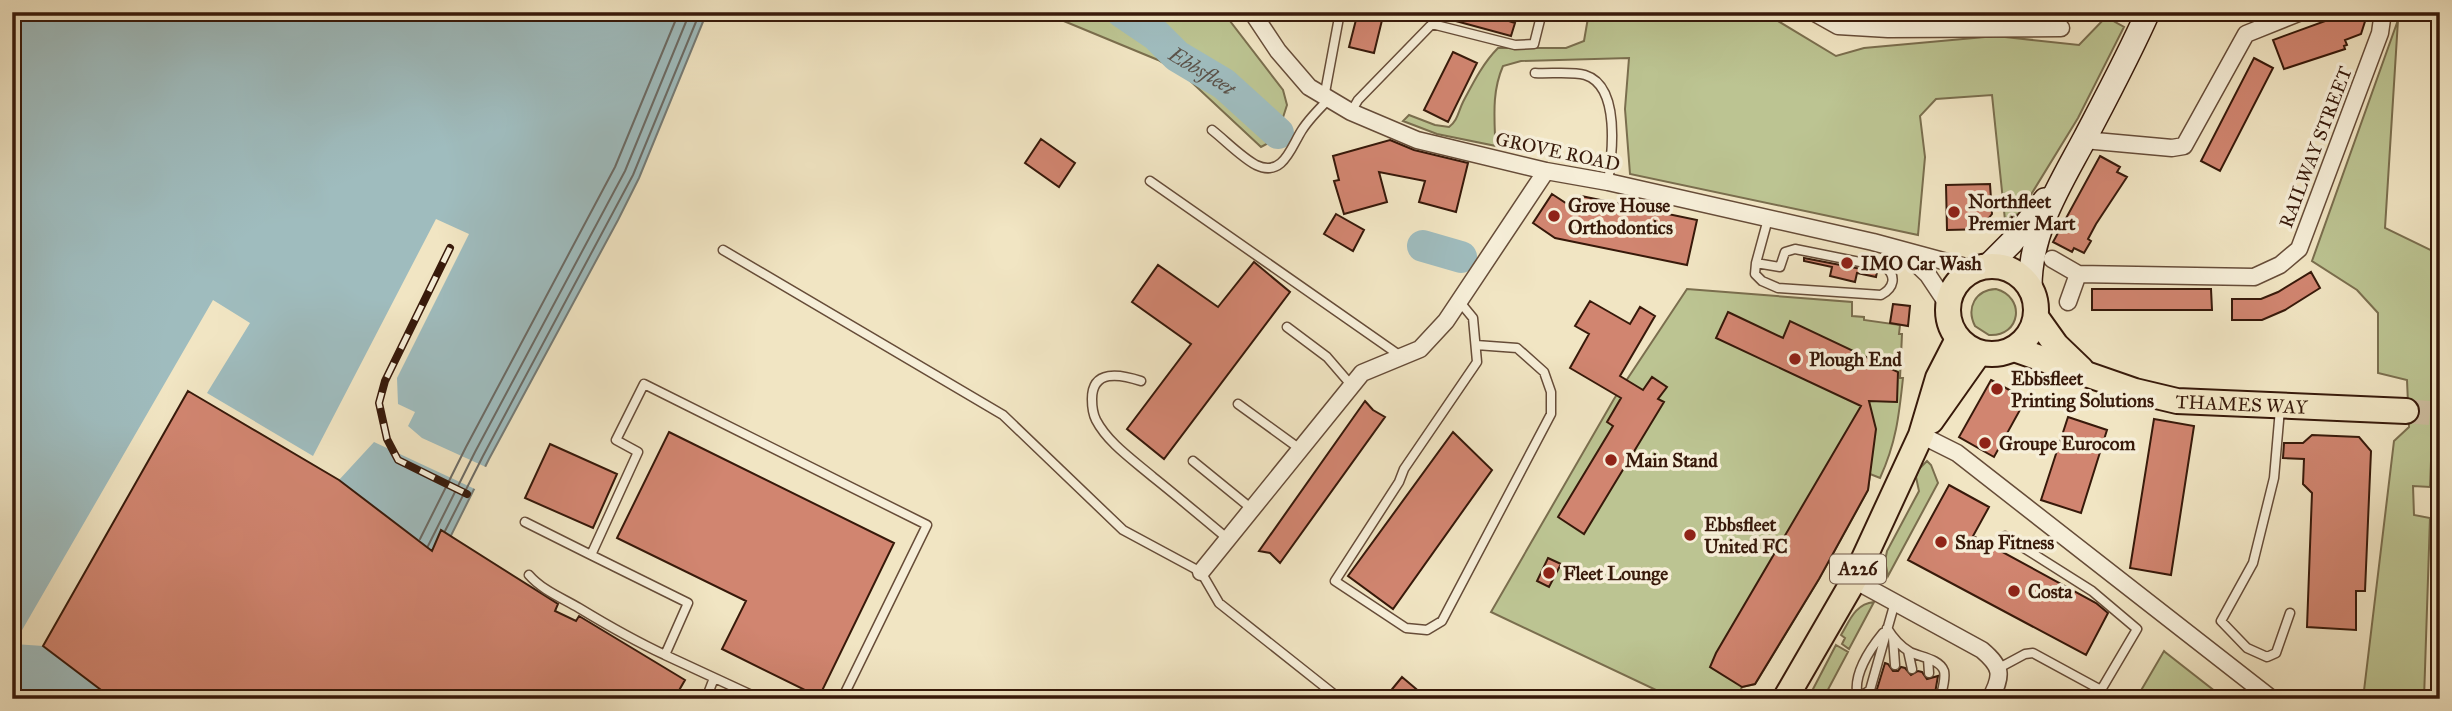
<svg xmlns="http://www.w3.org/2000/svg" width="2452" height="711" font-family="'IM FELL Great Primer',serif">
  <rect width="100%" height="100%" fill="#f1e5c3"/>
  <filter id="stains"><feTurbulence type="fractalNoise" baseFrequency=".00286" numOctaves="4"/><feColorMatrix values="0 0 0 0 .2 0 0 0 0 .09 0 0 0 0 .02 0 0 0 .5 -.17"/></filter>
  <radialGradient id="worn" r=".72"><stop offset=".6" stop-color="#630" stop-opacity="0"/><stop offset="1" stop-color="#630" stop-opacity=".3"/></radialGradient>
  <path fill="#bcc492" stroke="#7a6e4e" stroke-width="2" d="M1042,12H1223L1283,90L1287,105L1276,139L1261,147L1185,76L1158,60Z
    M1589,12H1763L1836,56L1864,48L1996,36L2079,45L2106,17L2124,27L2078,118L2024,206L2018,214L2005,220L1992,95L1936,99L1920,116L1925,157L1918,235L1630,174L1625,109L1629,58L1521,61L1503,66C1493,89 1494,111 1495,136L1503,142L1501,147L1437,134L1403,121L1409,115L1435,125L1449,127C1458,120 1458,112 1463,102C1473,83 1483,63 1498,48H1566L1584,41Z
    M2398,20L2385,228L2439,254L2430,487L2413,486L2414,515L2430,518L2424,699H2363L2394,441L2409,427L2407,380L2378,373V313L2357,290L2312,261Z
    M1687,289L1852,302V316L1864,317V320L1900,325L1899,334H1902L1900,378H1903C1899,416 1896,443 1880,478L1870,474L1868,490L1819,579L1755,684L1742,687L1736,699H1675L1491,612L1614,399Z
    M1996,289C2026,297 2021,337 1989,335L1975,326C1966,308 1975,290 1996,289Z
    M1927,461L1931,465L1938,483L1888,576L1885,561L1887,551L1919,491L1916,477L1919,469Z
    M1874,602L1849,649L1842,644L1845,638L1841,635C1850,620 1855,604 1874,602Z
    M1836,645L1848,652L1823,699H1812V691Z
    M2164,651L2165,652L2225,699H2136Z"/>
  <path fill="#9fbcbe" stroke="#757b76" stroke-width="2" d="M12,12H707L639,178L618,220L489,459L418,602L366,699H12Z
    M1100,12C1145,12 1157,10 1185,48L1177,56L1170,57L1159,43Z"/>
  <path fill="#f1e5c3" d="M436,219L469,234L397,378L398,404L415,412L408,426L422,438L488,468L477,490L374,442L339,480L188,391L43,646L14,644L213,300L250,323L207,393L313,456Z"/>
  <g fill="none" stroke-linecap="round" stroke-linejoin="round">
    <path stroke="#6b6a64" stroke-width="2" d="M445,531L483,456L633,175L700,12
      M420,539L466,447L615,167L679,12
      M428,546L475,452L625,171L690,12"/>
    <g stroke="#9fbcbe" stroke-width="32">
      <path id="s1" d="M1122,12L1156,35L1177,56L1224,84L1278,133"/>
      <path d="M1423,246L1461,257"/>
    </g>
  </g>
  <path fill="#d18570" stroke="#37190a" stroke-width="2" d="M1358,12H1384L1374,53L1349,47Z
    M1442,12H1481L1515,23L1511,36L1441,17Z
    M2350,12H2368L2361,34L2345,40L2347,45L2344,46L2345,49L2284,69L2273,40Z
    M1453,52L1477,63L1448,122L1424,110Z
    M2254,58L2273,68L2220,171L2201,161Z
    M1041,139L1075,163L1059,187L1025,163Z
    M1390,140L1414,150L1468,163L1456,212L1419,202L1425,181L1379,172L1387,202L1344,214L1334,181L1339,180L1333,156Z
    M2100,156L2120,167L2117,172L2127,177L2096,224L2088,239L2091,241L2084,253L2074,248L2072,252L2053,242Z
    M1990,184L1992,214L1988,219V229L1947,230L1946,185Z
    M1552,194L1578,211L1581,196L1697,220L1687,265L1555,238L1533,223Z
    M1336,214L1364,230L1353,251L1324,234Z
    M1804,258L1877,272L1876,277L1857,273L1855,282L1830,276L1832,267L1804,261Z
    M1254,262L1290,292L1164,459L1127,429L1191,344L1132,302L1158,265L1218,307Z
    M2311,272L2320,288L2285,310L2262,320H2232V299H2261L2278,292Z
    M2092,289H2211L2212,310H2092Z
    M1590,301L1630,324L1640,307L1655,316L1620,376L1643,390L1652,377L1667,387L1658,399L1664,402L1584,534L1558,517L1613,426L1607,422L1621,398L1570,368L1589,334L1575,326Z
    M1893,304L1910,306L1908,326L1890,323Z
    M1728,312L1783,338L1790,321L1898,372L1897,402L1869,401L1876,429L1868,490L1819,579L1755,684L1742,687L1710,667L1716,653L1861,406L1716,338Z
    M1991,380L2026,399L1994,457L1959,437Z
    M188,391L339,480L432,551L441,530L558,604L555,611L576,621L579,616L685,680L674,699H113L43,646Z
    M1365,401L1373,410L1385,417L1280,563L1270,553L1259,551Z
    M2068,417L2107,430L2081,513L2041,500Z
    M2154,419L2194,426L2171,575L2130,568Z
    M669,432L894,543L819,697L722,649L746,601L617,538Z
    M1453,432L1492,470L1393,609L1348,576Z
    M2312,435L2359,437L2371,451L2365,591H2356V630L2307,627L2312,493L2303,484L2304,459L2283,458L2284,443H2303Z
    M550,444L617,474L593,528L525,498Z
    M1949,485L1989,507L1973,536L2096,603L2108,613L2086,655L1908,560Z
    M1548,558L1561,564L1549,587L1537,581Z
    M1885,663L1888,664L1893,671H1898L1901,667L1905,668L1911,675L1918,671L1922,672L1927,679L1938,676L1934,699H1885L1884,693L1877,689Z
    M1402,677L1428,699H1384Z"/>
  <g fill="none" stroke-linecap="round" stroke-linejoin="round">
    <path stroke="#ccbc9e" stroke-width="24" stroke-dasharray="24 12" stroke-linecap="butt" d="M2406,411L2440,414"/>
    <defs>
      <path id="lane" d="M1432,24L1515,45L1534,44L1542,12
        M1535,73C1549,74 1572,71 1585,75C1621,86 1612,156 1608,182
        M1324,98L1340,12
        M1351,112L1358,100L1432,24L1434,12
        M1212,130C1226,141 1241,157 1256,165C1283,178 1291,147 1302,130C1309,119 1319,109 1328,100
        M1150,181L1402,357
        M1795,249L1885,267C1897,276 1894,288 1881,295L1778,288L1762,281L1755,274L1756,263L1780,267L1785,252Z
        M723,250L1003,415L1123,530L1201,572L1219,603L1340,699
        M1756,263L1768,219
        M1459,301L1473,318L1477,362L1404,469L1399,482L1335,581L1406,628L1427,630L1442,621L1551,414V392L1544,372L1517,348L1476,345
        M1287,327L1327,357L1352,386
        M1141,381C1120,374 1092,369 1092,399C1092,406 1093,414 1096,420C1108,443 1133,460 1153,477C1178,497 1203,518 1228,539
        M1238,404L1300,449
        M2280,409L2274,478L2253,563L2221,621L2247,648L2267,657L2276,653L2290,613
        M1193,461L1252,509
        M525,522L591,555
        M529,575C542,590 562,598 579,608C607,625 635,641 665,655
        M1887,628C1893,638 1900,646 1910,652C1920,657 1940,659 1944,671C1946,679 1942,691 1940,699
        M1893,638L1895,665
        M1908,651L1912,669
        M1928,659L1929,673
        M1999,668L2025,654L2033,653L2101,690L2137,629L2092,591L2005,536
        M1858,697C1852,676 1870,649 1883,633
        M1861,697H1879
        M706,699L714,678
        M760,699L665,655L688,603L591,555L638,452L616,440L644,384L927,525L842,699
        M1857,699L1870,690L1895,602"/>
      <path id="street" d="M1252,12L1278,51L1309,87L1351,112L1417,140L1546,171L1608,182L1873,242L1973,269
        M1813,12L1838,26L1888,29L2061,28
        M2084,140L2172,148L2184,146L2246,34L2301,12
        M1905,253L1928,275L1948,305
        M2052,259L2078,274L2254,277L2280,265L2299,249L2380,33L2383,12
        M2068,302L2078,274
        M1921,435L1957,453L2272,699
        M1201,572L1362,373L1420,349L1446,321L1546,171
        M1854,580L1982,650C2002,667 2003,675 1990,699"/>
      <path id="secondary" d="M1988,266L2012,242L2045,200
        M2030,287C2030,231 2060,185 2085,138C2107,96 2129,55 2148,12"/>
      <g id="primary">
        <circle cx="1992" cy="310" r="44"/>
        <path d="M2036,317L2056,345L2081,369"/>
        <path id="s2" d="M2014,349L2135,391L2177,401L2406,411"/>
        <path d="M1931,421L1979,353"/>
        <path d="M1785,699L1854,580L1921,435L1938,378L1958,339"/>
      </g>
    </defs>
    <use href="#lane" stroke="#664c38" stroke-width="11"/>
    <use href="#street" stroke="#664c38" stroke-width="19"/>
    <use href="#secondary" stroke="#37190a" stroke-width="26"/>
    <use href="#primary" stroke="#37190a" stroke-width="28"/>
    <use href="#lane" stroke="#f6eed8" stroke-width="8"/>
    <use href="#street" stroke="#f6eed8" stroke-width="16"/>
    <use href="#secondary" stroke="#f6eed8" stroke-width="23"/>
    <use href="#primary" stroke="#f1e5c3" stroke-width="24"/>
    <defs>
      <path id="rail" d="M450,248L385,381L379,403L387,439L398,460L467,494
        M2437,699L2440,526"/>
    </defs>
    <use href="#rail" stroke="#37190a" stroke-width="8"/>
    <use href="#rail" stroke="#f6eed8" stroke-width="5" stroke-dasharray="16" stroke-linecap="butt"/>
  </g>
  <g fill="#8f2418" stroke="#f6eed8" stroke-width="2.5">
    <circle cx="1954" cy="212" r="7"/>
    <circle cx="1554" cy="216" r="7"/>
    <circle cx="1847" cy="263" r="7"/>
    <circle cx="1795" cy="359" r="7"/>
    <circle cx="1997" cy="389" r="7"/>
    <circle cx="1985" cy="443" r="7"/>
    <circle cx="1611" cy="460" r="7"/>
    <circle cx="1690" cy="535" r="7"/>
    <circle cx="1941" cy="542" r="7"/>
    <circle cx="1549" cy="573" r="7"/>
    <circle cx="2014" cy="591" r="7"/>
  </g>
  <g text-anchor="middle" stroke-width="7" stroke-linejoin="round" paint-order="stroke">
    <rect fill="#f6eed8" stroke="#705948" stroke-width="2" x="1830" y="554.5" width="56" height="29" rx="5"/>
    <g font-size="18" font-weight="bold" fill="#37190a">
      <text x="1858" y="575">A226</text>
    </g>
    <g font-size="19" fill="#37190a" stroke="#f6eed8">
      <text transform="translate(2315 147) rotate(-69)" y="7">RAILWAY STREET</text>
      <text transform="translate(1558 151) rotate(12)" y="7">GROVE ROAD</text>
      <text dy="7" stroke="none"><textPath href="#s2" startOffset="236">THAMES WAY</textPath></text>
    </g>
    <g font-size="19" font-weight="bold" fill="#37190a" stroke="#f6eed8" text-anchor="start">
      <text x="1968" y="208">Northfleet<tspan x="1968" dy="22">Premier Mart</tspan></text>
      <text x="1568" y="212">Grove House<tspan x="1568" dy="22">Orthodontics</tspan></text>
      <text x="1861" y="270">IMO Car Wash</text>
      <text x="1809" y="366">Plough End</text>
      <text x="2011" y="385">Ebbsfleet<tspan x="2011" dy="22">Printing Solutions</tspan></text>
      <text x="1999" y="450">Groupe Eurocom</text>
      <text x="1625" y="467">Main Stand</text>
      <text x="1704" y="531">Ebbsfleet<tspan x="1704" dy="22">United FC</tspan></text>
      <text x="1955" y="549">Snap Fitness</text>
      <text x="1563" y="580">Fleet Lounge</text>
      <text x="2028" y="598">Costa</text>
    </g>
    <g font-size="21" font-style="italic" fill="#5b5249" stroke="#f6eed8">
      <text dy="7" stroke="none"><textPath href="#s1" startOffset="100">Ebbsfleet</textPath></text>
    </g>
  </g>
  <rect width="2452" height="711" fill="none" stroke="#f1e5c3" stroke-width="42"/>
  <rect x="14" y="14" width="2424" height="683" fill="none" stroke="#37190a" stroke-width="3.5"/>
  <rect x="21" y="21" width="2410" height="669" fill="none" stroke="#37190a" stroke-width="2"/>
  <rect width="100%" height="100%" filter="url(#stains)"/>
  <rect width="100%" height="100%" fill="url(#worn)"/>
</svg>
